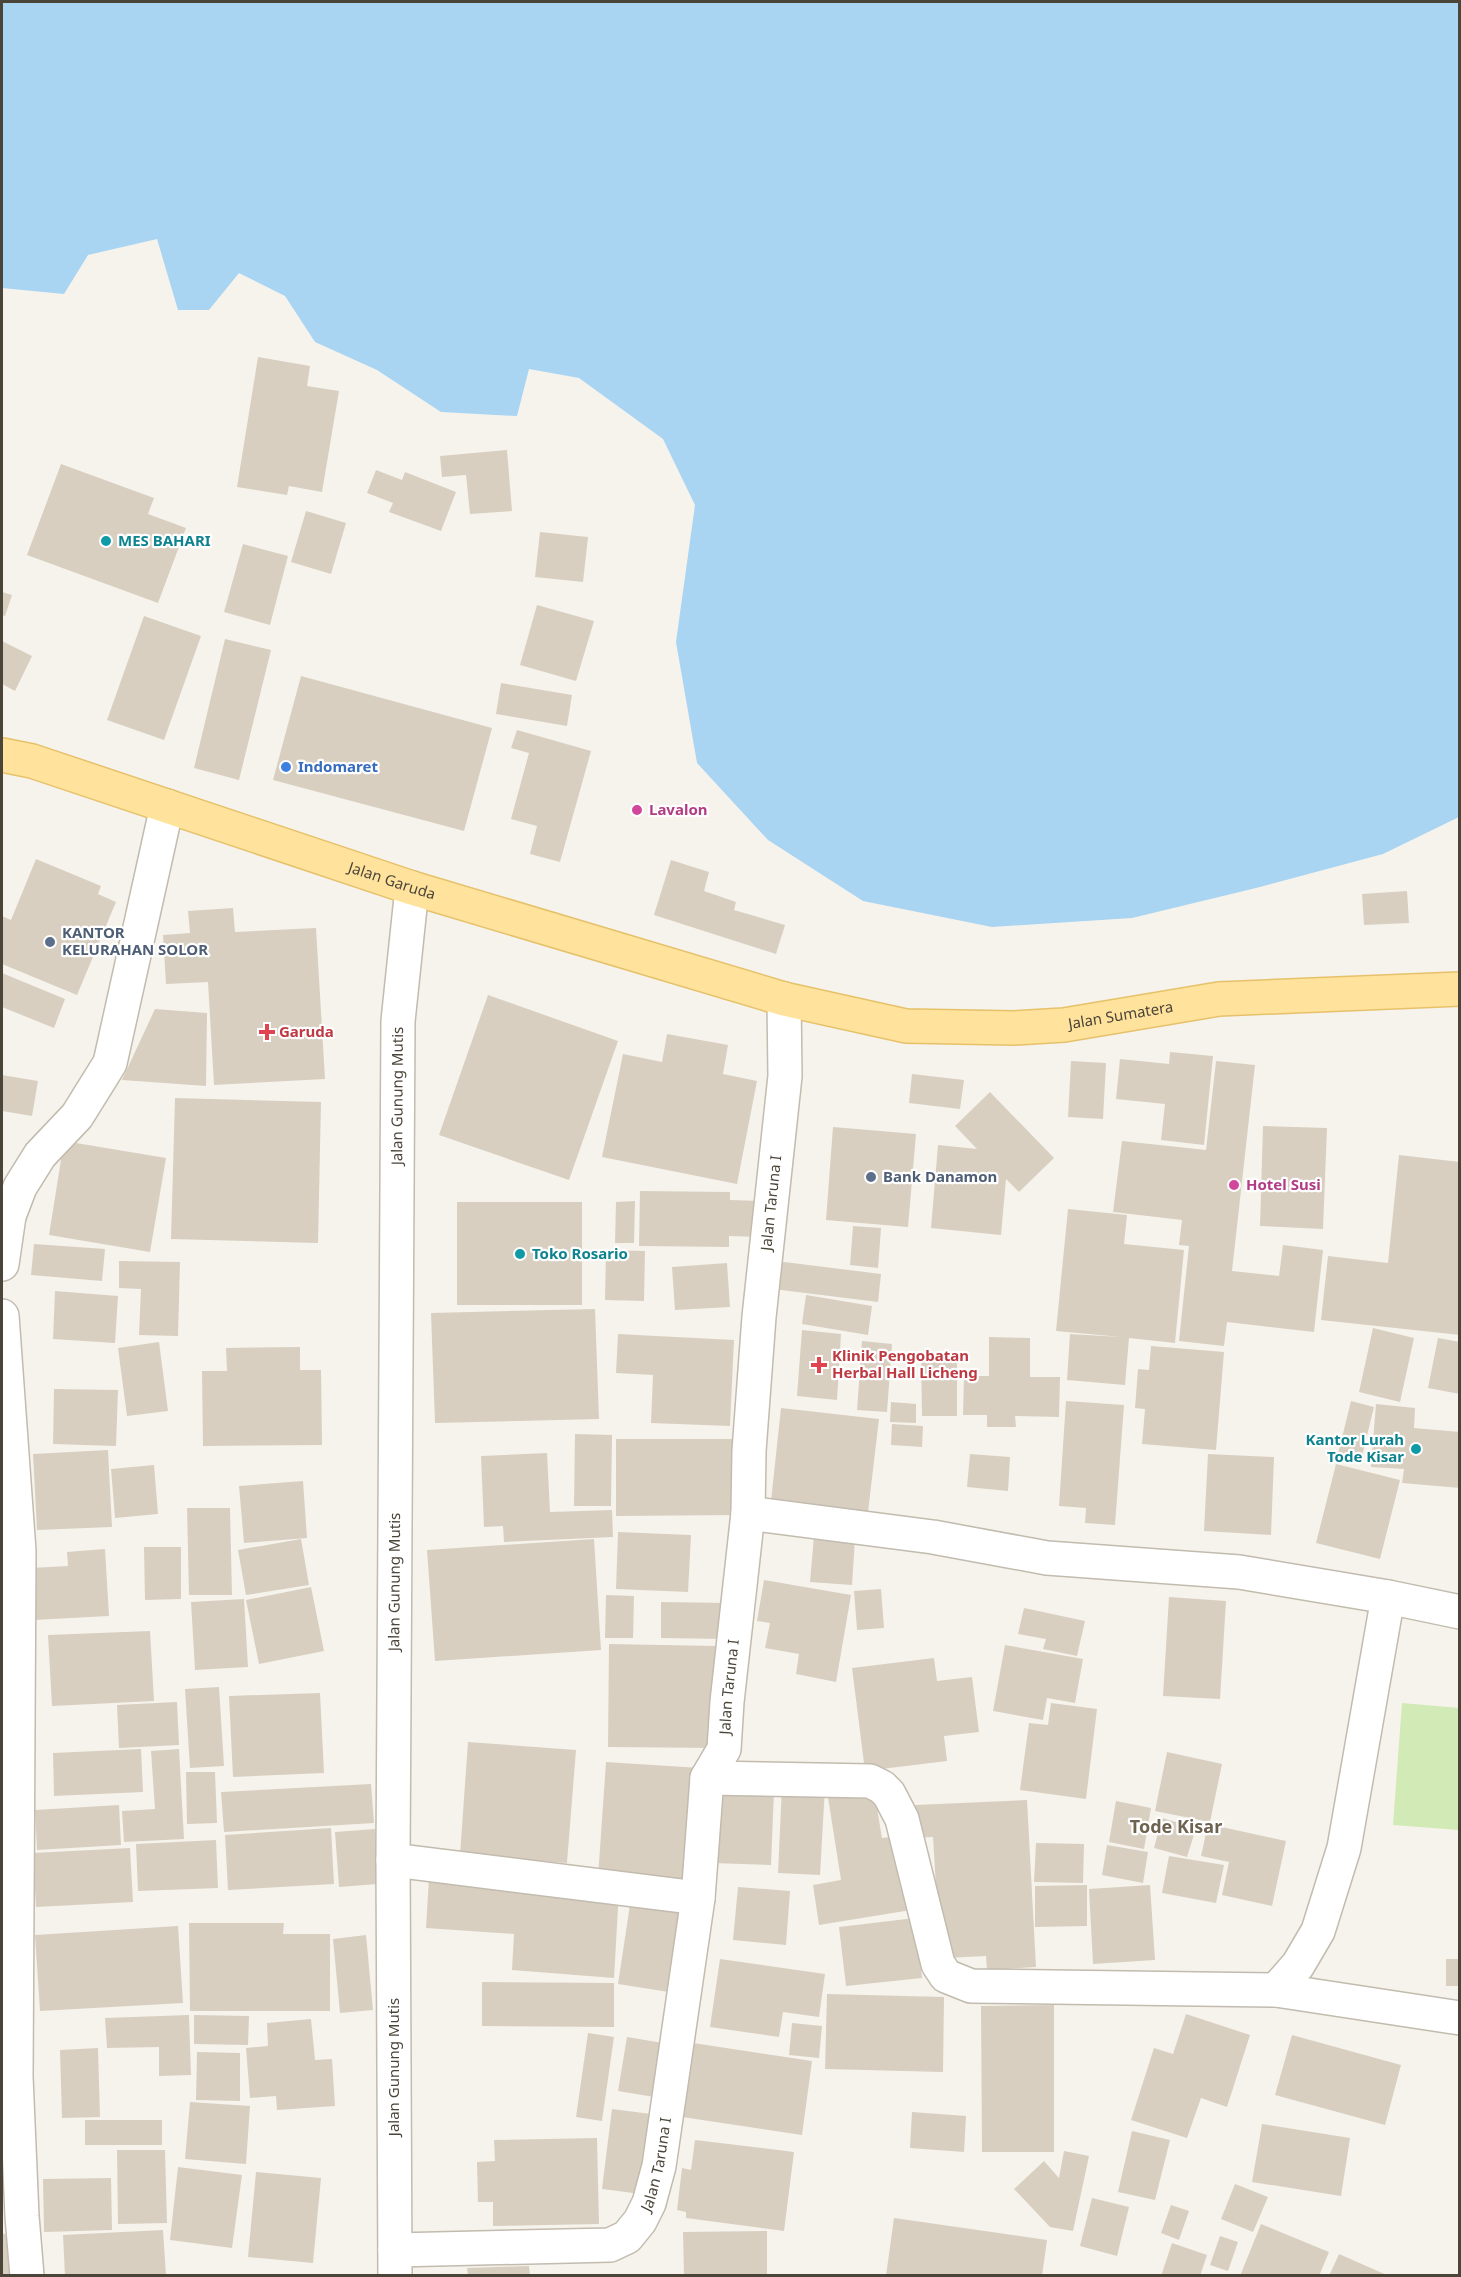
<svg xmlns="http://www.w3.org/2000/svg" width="1461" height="2277" font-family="'Noto Sans',sans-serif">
  <rect width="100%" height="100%" fill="#f6f3ec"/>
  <path fill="#d2eab5" d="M1402,1703L1459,1708V1830L1393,1825Z"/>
  <path fill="#a9d4f2" d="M2,2H1459V817L1383,854L1256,888L1132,918L992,927L863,901L768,840L697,763L676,642L695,505L663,439L579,378L529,369L517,416L441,412L377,370L315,342L285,296L239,273L209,310H178L157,239L88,255L64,294L2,288Z"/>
  <path fill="#d8cfc1" d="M258,357L310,366L307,386L339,391L322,492L289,486L287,495L237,487Z
    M507,450L512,511L470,514L466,475L442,477L440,456Z
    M61,464L154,498L148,514L186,528L158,603L27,555Z
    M376,470L402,480L405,472L456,492L441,531L389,512L393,503L367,493Z
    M306,511L346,523L331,574L291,562Z
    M540,532L588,537L583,582L535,577Z
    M243,544L288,556L270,625L224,612Z
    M2,592L12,595L5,616L2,615Z
    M537,605L594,621L576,681L520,665Z
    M144,616L201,636L164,740L107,720Z
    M225,639L271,650L239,780L194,768Z
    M2,641L32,656L15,691L2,684Z
    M301,676L492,728L464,831L273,780Z
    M501,683L572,695L567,726L496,714Z
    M517,730L591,751L560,862L530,854L537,826L511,819L529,753L511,748Z
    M36,859L101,886L98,894L116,902L77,995L2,964V916L11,920Z
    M671,860L709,872L704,891L736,902L734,910L785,925L776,954L654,915Z
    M1407,891L1409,923L1364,925L1362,894Z
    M233,908L235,932L316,928L325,1079L214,1085L208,982L166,984L163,935L190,933L188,911Z
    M2,973L65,999L54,1028L2,1007Z
    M488,995L618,1041L569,1180L439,1135Z
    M155,1009L207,1013L206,1086L122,1080Z
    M667,1034L728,1045L723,1074L757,1081L737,1184L602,1157L623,1054L662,1062Z
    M1170,1052L1213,1056L1204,1145L1161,1140L1165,1104L1116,1099L1120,1059L1169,1064Z
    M1071,1061L1106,1063L1103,1119L1068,1117Z
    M1216,1061L1255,1065L1232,1271L1279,1276L1283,1245L1323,1250L1314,1332L1227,1322L1224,1346L1179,1341L1189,1246L1179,1245L1182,1220L1113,1212L1122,1141L1206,1150Z
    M912,1074L964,1080L960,1109L909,1103Z
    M2,1075L38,1081L32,1116L2,1111Z
    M990,1092L1054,1158L1019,1192L1006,1179L1001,1235L931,1228L938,1145L977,1149L955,1126Z
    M175,1098L321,1102L318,1243L171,1239Z
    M1263,1126L1327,1128L1323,1229L1260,1226Z
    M833,1127L916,1134L908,1227L826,1220Z
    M64,1141L166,1158L150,1252L49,1235Z
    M1399,1155L1460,1162V1335L1321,1320L1328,1256L1388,1263Z
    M640,1191L730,1192V1200L760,1201L759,1237L729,1236V1247L639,1246Z
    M635,1201L634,1243H615L616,1202Z
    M457,1202H582V1305H457Z
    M1068,1209L1127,1215L1124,1244L1184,1250L1175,1343L1129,1338L1125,1385L1067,1380L1070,1334L1121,1337L1056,1331Z
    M853,1226L881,1228L878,1268L850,1265Z
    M34,1244L105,1249L102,1281L31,1275Z
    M606,1250L645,1251L644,1301L605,1300Z
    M119,1261L180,1262L178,1336L139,1335L141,1289L119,1288Z
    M776,1261L881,1274L878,1302L773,1289Z
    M727,1263L730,1307L675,1310L672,1267Z
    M55,1291L118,1296L115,1343L53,1339Z
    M806,1295L872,1306L868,1335L802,1324Z
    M595,1309L599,1419L435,1423L431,1313Z
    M1373,1328L1414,1338L1400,1402L1359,1392Z
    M802,1330L841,1334L837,1400L797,1396Z
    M618,1334L734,1340L730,1426L651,1423L653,1375L616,1373Z
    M989,1337L1030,1338V1377H1060L1059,1417L1015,1416L1016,1427H987V1415H963L964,1376H989Z
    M1438,1338L1460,1342V1394L1428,1388Z
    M862,1341L892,1344L887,1412L857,1410Z
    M159,1342L168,1411L127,1416L118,1348Z
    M1151,1346L1224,1352L1216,1450L1142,1444L1145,1409L1135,1408L1138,1369L1149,1370Z
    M300,1347V1370H321L322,1445L203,1446L202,1371H227L226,1348Z
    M921,1352H957V1416H922Z
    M54,1389L118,1390L116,1446L53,1444Z
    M1066,1401L1124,1405L1115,1525L1085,1523L1086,1508L1059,1506Z
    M1351,1401L1374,1407L1361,1460L1338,1454Z
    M891,1402L916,1404V1423L890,1422Z
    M1376,1404L1415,1408L1414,1428L1460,1432V1488L1402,1483L1404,1469L1371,1467Z
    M781,1408L879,1419L868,1512L771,1501Z
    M892,1424L923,1426L922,1447L891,1445Z
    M575,1434L612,1435L611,1506H574Z
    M616,1439H738V1515L616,1516Z
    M108,1450L112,1527L37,1530L33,1454Z
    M547,1453L550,1512L612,1510L613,1537L504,1542L503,1526L484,1527L481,1456Z
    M970,1454L1010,1457L1008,1491L967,1487Z
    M1208,1454L1274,1457L1271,1535L1204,1531Z
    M1336,1464L1400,1480L1380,1559L1316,1543Z
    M154,1465L158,1514L115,1518L111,1469Z
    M303,1481L307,1538L244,1543L239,1486Z
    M187,1508H230L232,1595H189Z
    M618,1532L691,1535L688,1592L616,1589Z
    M814,1536L855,1539L852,1585L810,1582Z
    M301,1539L309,1585L246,1595L238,1550Z
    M594,1539L601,1650L435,1661L427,1550Z
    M144,1547H181V1599L145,1600Z
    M105,1549L109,1616L34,1620L31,1568L68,1566L67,1552Z
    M764,1580L851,1595L836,1682L796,1674L799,1654L765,1648L770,1623L757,1621Z
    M311,1587L324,1651L259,1664L246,1600Z
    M881,1589L884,1628L857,1630L854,1591Z
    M606,1595L634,1596L633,1638H605Z
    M1169,1597L1226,1601L1220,1699L1163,1696Z
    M244,1599L248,1667L195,1670L191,1602Z
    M661,1602L728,1603L727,1639L661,1638Z
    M1024,1608L1085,1621L1077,1656L1043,1649L1046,1639L1018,1634Z
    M150,1631L154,1701L52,1706L48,1635Z
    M609,1644L717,1646L716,1748L608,1747Z
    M1005,1645L1083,1659L1075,1703L1047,1698L1043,1720L993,1711Z
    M934,1658L937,1681L972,1677L979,1732L944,1736L947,1761L865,1771L852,1668Z
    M219,1687L224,1766L190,1768L185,1689Z
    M320,1693L324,1773L233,1777L229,1696Z
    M177,1702L179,1745L119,1748L117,1705Z
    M1051,1703L1097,1709L1086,1799L1020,1790L1029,1723L1048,1725Z
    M468,1742L576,1750L567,1863L460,1855Z
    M141,1749L143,1792L54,1796L53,1753Z
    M179,1749L184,1839L124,1842L122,1811L155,1809L151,1751Z
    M1167,1752L1222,1764L1210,1822L1155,1811Z
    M606,1762L700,1768L692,1883L598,1877Z
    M186,1772H215L217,1823L187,1824Z
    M371,1784L374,1823L224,1832L221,1792Z
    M873,1784L882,1838L899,1836L911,1910L819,1925L813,1885L841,1880L827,1791Z
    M782,1786L825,1787L820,1875L778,1873Z
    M713,1788L774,1791L771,1865L712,1863Z
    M1027,1800L1036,1967L987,1970L986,1956L946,1958L945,1919L938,1920L933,1837L916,1838L915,1805Z
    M1116,1801L1151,1808L1144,1849L1109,1842Z
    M119,1805L121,1845L37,1850L35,1810Z
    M1162,1818L1196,1828L1187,1857L1154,1848Z
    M1208,1824L1286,1841L1272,1906L1222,1895L1229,1862L1201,1856Z
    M331,1828L334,1884L228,1890L225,1835Z
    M375,1829L378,1884L339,1887L335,1832Z
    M216,1840L218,1888L138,1891L136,1844Z
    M1036,1843L1084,1844L1083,1883L1034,1882Z
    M1107,1845L1148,1852L1143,1883L1102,1875Z
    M130,1848L133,1902L36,1907L33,1853Z
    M1169,1856L1224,1865L1216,1903L1162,1893Z
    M429,1878L619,1891L614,1978L512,1970L514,1934L426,1928Z
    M1087,1885V1926L1035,1927V1886Z
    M1150,1885L1155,1960L1093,1964L1089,1889Z
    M738,1887L790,1891L786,1945L733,1940Z
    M631,1898L688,1907L675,1993L618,1984Z
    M915,1918L922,1978L846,1986L839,1927Z
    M189,1923H284L283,1934H330V2011H190Z
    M178,1926L183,2003L40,2011L35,1935Z
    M366,1935L373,2010L340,2013L333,1939Z
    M720,1959L825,1974L819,2017L783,2012L779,2037L710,2027Z
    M1446,1959H1460V1986H1446Z
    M482,1982L614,1983V2027L482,2026Z
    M827,1994L944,1997L943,2072L825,2069Z
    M1054,2005V2152H982L981,2006Z
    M1186,2014L1250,2035L1227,2107L1201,2098L1187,2138L1131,2120L1154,2048L1173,2054Z
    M189,2015L191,2075L159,2076V2047L107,2048L105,2018Z
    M194,2015L249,2016L248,2045L194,2044Z
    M311,2019L315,2060L332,2059L335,2106L277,2110L276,2096L250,2098L246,2048L268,2046L267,2023Z
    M792,2023L822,2026L819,2058L789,2055Z
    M588,2033L614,2037L602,2121L576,2117Z
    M1292,2035L1401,2065L1385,2125L1275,2095Z
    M627,2037L675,2045L666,2099L618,2091Z
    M693,2043L812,2061L802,2135L682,2117Z
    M98,2048L100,2117L62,2118L60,2050Z
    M197,2052L240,2053V2101L196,2100Z
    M190,2102L250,2106L246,2164L185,2159Z
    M612,2109L659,2115L649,2195L602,2189Z
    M912,2112L966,2116L964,2152L910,2148Z
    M85,2120H162V2145H85Z
    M1262,2124L1350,2138L1341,2196L1252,2182Z
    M1132,2131L1170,2140L1155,2200L1118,2192Z
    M597,2138L599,2224L493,2226V2202H478L477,2162L495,2161L494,2140Z
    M695,2140L794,2152L784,2231L686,2218V2212L677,2210L682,2168L691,2170Z
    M117,2150H165L167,2223L118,2224Z
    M1064,2151L1089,2156L1073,2231L1050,2227L1014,2189L1044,2161L1059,2178Z
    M178,2167L242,2175L232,2248L170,2240Z
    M256,2172L321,2178L313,2263L248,2257Z
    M111,2178L112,2230L44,2232L43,2179Z
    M1235,2184L1268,2197L1253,2232L1221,2219Z
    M1092,2198L1129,2207L1117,2256L1080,2246Z
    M1171,2205L1189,2211L1179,2240L1161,2233Z
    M894,2218L1047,2240L1042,2276H886Z
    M1261,2224L1329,2252L1319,2276H1240Z
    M163,2230L166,2276H65L63,2235Z
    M767,2231V2276H684L683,2232Z
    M2,2233L21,2240L9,2276H2Z
    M1220,2236L1238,2242L1228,2271L1210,2265Z
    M1172,2243L1207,2255L1200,2276H1161Z
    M1339,2254L1389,2276H1329Z
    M529,2266L530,2276H468L467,2268Z"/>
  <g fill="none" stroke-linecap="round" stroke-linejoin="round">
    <defs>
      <g id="minor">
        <path d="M2,1264L9,1216L20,1187L40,1155L77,1116L110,1063L167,806"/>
        <path d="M2,1316L19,1551L16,2077L22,2216L27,2276"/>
        <path d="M748,1513L933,1537L1047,1558L1239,1572L1388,1597L1460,1612"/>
        <path d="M707,1778L870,1781L882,1787L889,1794L902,1819L938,1964L946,1976L971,1986L1276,1990L1460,2018"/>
        <path d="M393,1860L698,1898"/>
        <path d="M1276,1990L1298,1965L1318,1931L1344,1848L1388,1597"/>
        <path id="s1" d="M395,2250L610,2245L627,2237L640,2221L649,2203L659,2166L698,1898L707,1778L724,1749L727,1702L748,1513L749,1451L759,1317L785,1076L784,999"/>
        <path id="s2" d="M395,2276L393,1860L398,1021L412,888"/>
      </g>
      <g id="primary">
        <path id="s3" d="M2,755L32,761L412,888L784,999L906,1026L1014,1028L1064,1025L1219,999L1460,989"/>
      </g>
    </defs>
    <use href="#minor" stroke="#c2bbae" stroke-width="36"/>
    <use href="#primary" stroke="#e6c16a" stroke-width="36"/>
    <use href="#minor" stroke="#fff" stroke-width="33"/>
    <use href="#primary" stroke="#ffe39c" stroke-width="33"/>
  </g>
  <g fill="#0f9aa8" stroke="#fff" stroke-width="2">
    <circle cx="106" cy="541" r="6"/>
    <circle cx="520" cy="1254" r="6"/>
    <circle cx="1416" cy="1449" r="6"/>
  </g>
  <circle fill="#3f7fe0" stroke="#fff" stroke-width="2" cx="286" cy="767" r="6"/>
  <g fill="#d1479c" stroke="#fff" stroke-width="2">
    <circle cx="637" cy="810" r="6"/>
    <circle cx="1234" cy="1185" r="6"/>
  </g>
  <g fill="#5c6f8a" stroke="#fff" stroke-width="2">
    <circle cx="50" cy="942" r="6"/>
    <circle cx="871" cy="1177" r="6"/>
  </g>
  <g fill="#e0444e" stroke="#fff" stroke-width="2">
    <path d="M264 1023h6v6h6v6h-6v6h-6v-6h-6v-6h6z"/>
    <path d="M816 1356h6v6h6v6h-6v6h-6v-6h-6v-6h6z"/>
  </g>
  <g text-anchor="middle" stroke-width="4.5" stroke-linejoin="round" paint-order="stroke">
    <g font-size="15" font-weight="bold" fill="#0d838f" stroke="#fff" text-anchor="start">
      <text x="118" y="546">MES BAHARI</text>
      <text x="532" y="1259">Toko Rosario</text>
      <text x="1404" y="1445" text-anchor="end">Kantor Lurah<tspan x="1404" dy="17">Tode Kisar</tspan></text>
    </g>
    <g font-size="15" font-weight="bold" fill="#366cbe" stroke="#fff" text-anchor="start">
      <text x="298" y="772">Indomaret</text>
    </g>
    <g font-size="15" font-weight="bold" fill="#b23c85" stroke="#fff" text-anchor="start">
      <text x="649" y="815">Lavalon</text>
      <text x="1246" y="1190">Hotel Susi</text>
    </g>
    <g font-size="15" fill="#4b4439" stroke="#fff">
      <text dy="5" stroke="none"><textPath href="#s3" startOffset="410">Jalan Garuda</textPath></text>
      <text dy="5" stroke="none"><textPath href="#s3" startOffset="1160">Jalan Sumatera</textPath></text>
      <text dy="5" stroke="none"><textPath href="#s2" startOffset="1180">Jalan Gunung Mutis</textPath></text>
      <text dy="5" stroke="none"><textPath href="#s1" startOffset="1286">Jalan Taruna I</textPath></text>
      <text dy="5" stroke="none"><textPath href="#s2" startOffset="694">Jalan Gunung Mutis</textPath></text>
      <text dy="5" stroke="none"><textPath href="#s1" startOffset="800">Jalan Taruna I</textPath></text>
      <text transform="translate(394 2067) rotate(-90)" y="5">Jalan Gunung Mutis</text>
      <text dy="5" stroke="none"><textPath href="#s1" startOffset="314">Jalan Taruna I</textPath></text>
    </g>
    <g font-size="15" font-weight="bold" fill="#4e5e75" stroke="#fff" text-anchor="start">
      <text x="62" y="938">KANTOR<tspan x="62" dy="17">KELURAHAN SOLOR</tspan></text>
      <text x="883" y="1182">Bank Danamon</text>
    </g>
    <g font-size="15" font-weight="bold" fill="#be3a42" stroke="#fff" text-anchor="start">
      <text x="279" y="1037">Garuda</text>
      <text x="832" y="1361">Klinik Pengobatan<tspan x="832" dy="17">Herbal Hall Licheng</tspan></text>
    </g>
    <g font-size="18" font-weight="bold" fill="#6e6250" stroke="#fff">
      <text x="1176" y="1833">Tode Kisar</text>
    </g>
  </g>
  <rect width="1461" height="2277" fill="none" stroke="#4b4439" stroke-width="6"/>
</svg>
